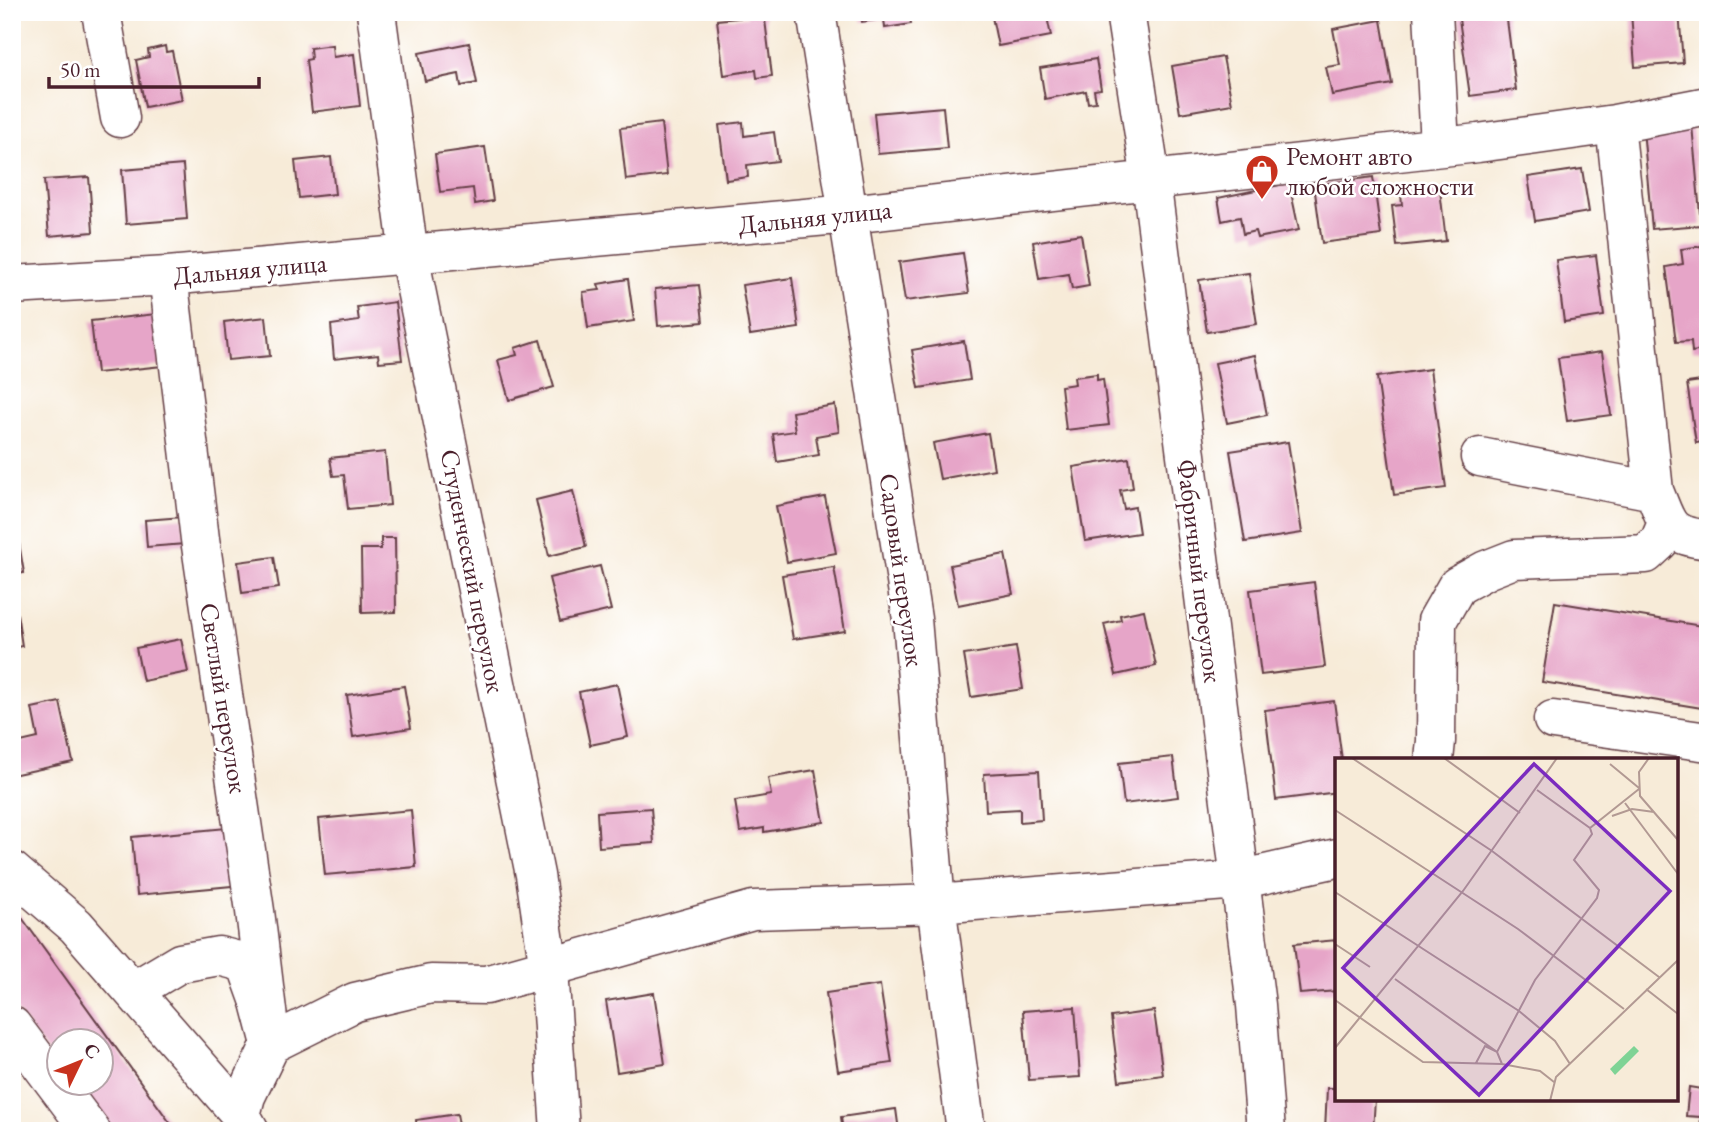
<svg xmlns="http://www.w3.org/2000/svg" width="1720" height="1143" font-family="'EB Garamond',serif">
  <rect width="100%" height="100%" fill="#fff"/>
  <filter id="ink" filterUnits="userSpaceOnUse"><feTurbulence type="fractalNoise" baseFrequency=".0143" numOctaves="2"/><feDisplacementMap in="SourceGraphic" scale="14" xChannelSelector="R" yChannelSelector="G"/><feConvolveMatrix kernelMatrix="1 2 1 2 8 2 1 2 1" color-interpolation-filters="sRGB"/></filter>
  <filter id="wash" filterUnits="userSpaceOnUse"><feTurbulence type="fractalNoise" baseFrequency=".00686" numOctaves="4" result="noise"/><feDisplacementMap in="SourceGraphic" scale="28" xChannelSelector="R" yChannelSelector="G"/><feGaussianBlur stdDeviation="1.57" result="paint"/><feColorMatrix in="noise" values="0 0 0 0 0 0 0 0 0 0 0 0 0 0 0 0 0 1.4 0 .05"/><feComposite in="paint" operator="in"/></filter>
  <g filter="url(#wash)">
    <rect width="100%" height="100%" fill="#f7ebd8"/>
    <g id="blocks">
      <path fill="#e6a5c8" d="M746,12H764L772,76L757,78L756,70L724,75L717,20L747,17Z
        M860,12H909L911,24L885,28L884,19L862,22Z
        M991,12H1046L1051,36L998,46Z
        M1458,12H1506L1516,90L1470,96Z
        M1631,12H1679L1683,63L1635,67Z
        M1381,20L1392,84L1332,95L1326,67L1340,65L1333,29Z
        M469,43L477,83L461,86L459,74L425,81L419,53Z
        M332,45L333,57L354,54L360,106L312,112L306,60L311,59L310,48Z
        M165,46L166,52L172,51L182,100L145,107L136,60L149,57L148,50Z
        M1223,57L1232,104L1180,113L1172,66Z
        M1096,59L1101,89L1094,90L1096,102L1088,103L1086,91L1045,99L1040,68Z
        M943,107L947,148L878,154L874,113Z
        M743,122L744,136L774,132L778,161L747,165L748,177L726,180L719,125Z
        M661,123L667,175L626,180L620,128Z
        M1692,125L1701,225L1652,229L1643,129Z
        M485,147L493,201L475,204L473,188L440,192L435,154Z
        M331,157L335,194L299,198L295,161Z
        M183,165L187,219L126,224L122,170Z
        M1582,169L1589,212L1535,221L1528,177Z
        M89,177L93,232L49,236L44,180Z
        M1373,177L1381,235L1322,243L1314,185Z
        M1289,183L1299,230L1257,238L1255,231L1243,234L1240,217L1222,221L1218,198Z
        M1440,190L1446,241L1397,246L1392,206L1402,205L1401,194Z
        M1081,234L1089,286L1072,289L1069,274L1039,279L1033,242Z
        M1708,245V349L1692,352L1691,341L1676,342L1666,267L1683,264L1681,249Z
        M963,253L969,293L905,301L899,262Z
        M1596,255L1604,316L1564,322L1556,260Z
        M1249,273L1257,324L1207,332L1199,280Z
        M792,278L799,328L750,335L742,285Z
        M628,279L634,321L588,328L583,292L600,290L598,284Z
        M699,285L703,322L658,326L655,289Z
        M395,302L402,360L379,362L378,354L334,359L331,325L359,321L357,307Z
        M156,314L162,366L97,373L91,321Z
        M266,317L270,356L228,360L224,322Z
        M540,340L554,387L509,400L498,360L517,355L515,348Z
        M964,341L970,380L919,388L912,350Z
        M1602,352L1611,415L1567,421L1558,358Z
        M1255,355L1267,415L1227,423L1215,363Z
        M1430,369L1446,488L1394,495L1377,377Z
        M1097,374V380L1103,379L1109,425L1066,430L1061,386L1075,384L1074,377Z
        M1708,380V441L1696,443L1687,383Z
        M835,405L839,432L816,436L819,455L777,462L773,434L795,431L792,412Z
        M988,433L994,469L940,479L933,443Z
        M1288,442L1302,533L1245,542L1230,451Z
        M385,452L390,505L348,509L344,475L333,476L330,458Z
        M1129,458L1133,488L1120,490L1124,509L1135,507L1139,533L1085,541L1073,467Z
        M573,491L586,547L549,556L536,500Z
        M825,497L836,553L787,562L776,506Z
        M183,517L185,544L147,547L145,520Z
        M15,519L24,573L12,575V520Z
        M381,538H395L396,612L362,613L361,549H381Z
        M1005,554L1013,594L958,605L950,565Z
        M274,557L279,588L242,593L238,562Z
        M600,566L611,610L560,622L549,578Z
        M834,567L845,631L793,639L782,575Z
        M1314,582L1325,667L1261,675L1250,590Z
        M1555,602L1708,627V709L1542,682Z
        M16,606L22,646L12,648V607Z
        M1144,610L1156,666L1116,675L1104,624L1121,620L1120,615Z
        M181,639L188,672L143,681L136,648Z
        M1016,647L1023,689L971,697L964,655Z
        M617,684L628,737L590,745L579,692Z
        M404,686L411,728L353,737L347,695Z
        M1334,701L1342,760H1337V792L1276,800L1265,710Z
        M60,702L73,762L12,775V744L38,738L32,708Z
        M1173,757L1178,797L1124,804L1119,763Z
        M815,770L824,822L764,832V828L740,832L735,801L771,795L768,778Z
        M1039,771L1042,820L1020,822V809L986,811L984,774Z
        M651,808L654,843L599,847L597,812Z
        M411,810L416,867L325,875L319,819Z
        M237,827L242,885L137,895L132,837Z
        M12,904L176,1131H104L70,1084H102V1042H60V1069L12,1004Z
        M1337,940V991L1300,994L1294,944Z
        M880,985L892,1063L838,1071L826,993Z
        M654,993L665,1064L617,1072L606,1001Z
        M1075,1007L1080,1077L1029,1080L1023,1011Z
        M1154,1011L1163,1075L1119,1081L1111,1017Z
        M1689,1087L1708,1090V1131H1700L1701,1117L1686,1116Z
        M1327,1088H1337V1099H1375L1373,1131H1325Z
        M896,1109L899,1131H843L841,1117Z
        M457,1114L460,1131H417L416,1120Z"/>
    </g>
  </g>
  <g filter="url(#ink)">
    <use href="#blocks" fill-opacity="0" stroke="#643e45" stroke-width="2"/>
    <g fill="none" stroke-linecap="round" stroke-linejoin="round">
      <defs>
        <path id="minor" d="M101,12L120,118
          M376,12L409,255L535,875L549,969L560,1131
          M816,12L912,619L936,904L966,1131
          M1125,12L1151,180L1256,1005L1266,1131
          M1433,12L1440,146
          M1615,124L1654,491C1669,527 1666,534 1708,540
          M168,276L200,539L255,911L271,1044L246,1096L241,1115
          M12,285L168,276L849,214L1478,143L1615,124L1708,106
          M1480,457L1654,491
          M1553,720L1708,742
          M1434,760L1436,741L1437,621L1457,586L1486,570L1514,559L1646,554L1659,542L1667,523
          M12,871L76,926L241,1115L250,1131
          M133,991L180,963L219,956L246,963L260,1002L271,1044L355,1002L431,984L486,985L753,910L936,904L1239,880L1337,858
          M12,1026L91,1131"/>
      </defs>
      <use href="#minor" stroke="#643e45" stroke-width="41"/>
      <use href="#minor" stroke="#fff" stroke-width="38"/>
    </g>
  </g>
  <defs>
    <symbol id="shop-pin" viewBox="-11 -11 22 30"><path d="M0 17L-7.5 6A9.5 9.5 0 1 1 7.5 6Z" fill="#c8321e" stroke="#fff"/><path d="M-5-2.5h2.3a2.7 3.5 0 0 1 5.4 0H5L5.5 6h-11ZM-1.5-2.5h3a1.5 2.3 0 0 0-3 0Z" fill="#fff"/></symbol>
  </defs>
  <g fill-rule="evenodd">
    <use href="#shop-pin" x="1243" y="152" width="38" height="52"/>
  </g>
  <g text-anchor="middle" stroke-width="5" stroke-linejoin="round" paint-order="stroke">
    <g font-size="26" fill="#4a1f2b" stroke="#fff" text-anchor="start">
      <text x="1286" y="165">Ремонт авто<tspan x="1286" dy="30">любой сложности</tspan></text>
    </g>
    <g font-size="26" fill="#4a1f2b" stroke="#fff">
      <text transform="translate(815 217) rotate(-6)" y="9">Дальняя улица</text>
      <text transform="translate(250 269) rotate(-5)" y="9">Дальняя улица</text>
      <text transform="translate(902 570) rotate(82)" y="9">Садовый переулок</text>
      <text transform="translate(473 571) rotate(79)" y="9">Студенческий переулок</text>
      <text transform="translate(1200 571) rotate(83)" y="9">Фабричный переулок</text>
      <text transform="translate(224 698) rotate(81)" y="9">Светлый переулок</text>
    </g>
  </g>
  <g transform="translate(1335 758)">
    <rect width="343" height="343" fill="#f7ebd8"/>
    <path d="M299,288L304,293L280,317L275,311Z" fill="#7fd395"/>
    <path fill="none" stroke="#b29993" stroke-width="2" d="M17,0L157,93L324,219M109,0L185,55M314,0L304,14L305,38L343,82M275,6L304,30M202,32L255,70L304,31M290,45L343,116M0,52L183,171L289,251M277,58L297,51L319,54M0,134L184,253L220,283L235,306M0,186L35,209M60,221L162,294L167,306M311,231L343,256M0,242L88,304L167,306L205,313L219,324M0,290L128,133L222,0M141,305L150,288L162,294L200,222L262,140L264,132L239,102L257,76L255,70M215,343L221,319L343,202"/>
    <path fill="#7b2cbf" fill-opacity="0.15" stroke="#7b2cbf" stroke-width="3.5" d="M199,6L335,133L144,337L8,210Z"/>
    <rect width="343" height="343" fill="none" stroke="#4a1f2b" stroke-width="3.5"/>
  </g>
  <rect width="1720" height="1143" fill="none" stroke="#fff" stroke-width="42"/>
  <g transform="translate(80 1062) rotate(47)"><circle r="33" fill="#ffffff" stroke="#b7a5aa" stroke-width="2"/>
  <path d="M0-5L12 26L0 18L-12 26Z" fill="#c8321e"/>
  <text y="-10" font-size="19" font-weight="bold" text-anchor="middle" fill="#4a1f2b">С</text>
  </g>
  <path d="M49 77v10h210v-10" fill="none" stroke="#4a1f2b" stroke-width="3.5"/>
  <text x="60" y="77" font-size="21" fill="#4a1f2b" stroke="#ffffff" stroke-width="5" paint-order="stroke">50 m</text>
</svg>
